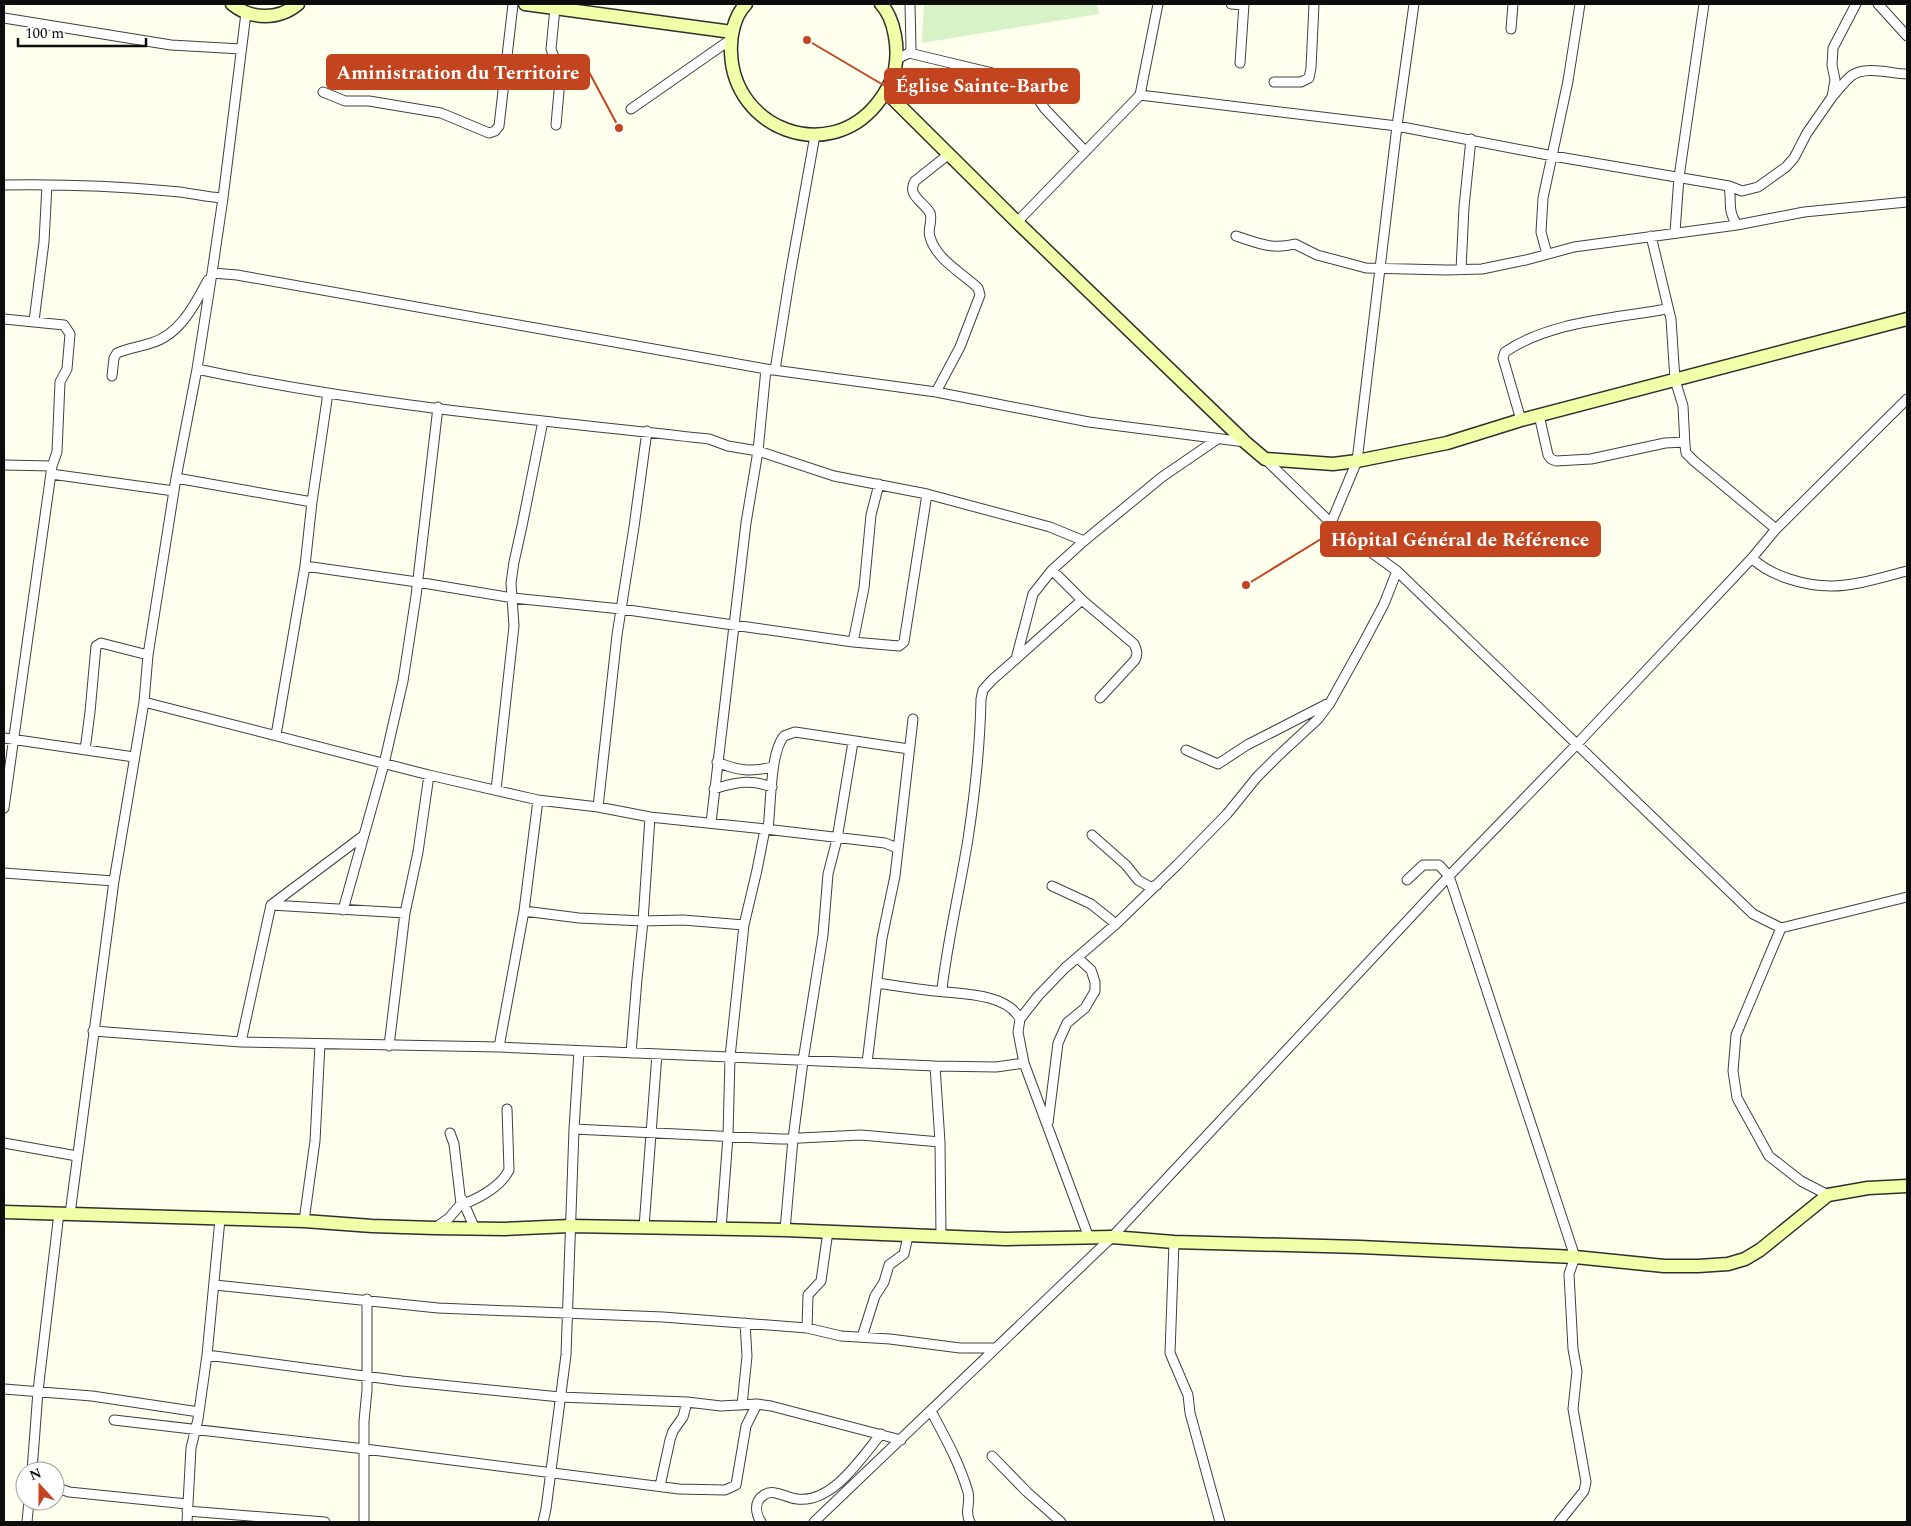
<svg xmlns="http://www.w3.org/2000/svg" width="1911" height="1526" font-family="Spectral,serif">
  <rect width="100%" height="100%" fill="#feffed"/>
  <path fill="#d7f2c7" d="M924,4H1097L1099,14L922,43Z"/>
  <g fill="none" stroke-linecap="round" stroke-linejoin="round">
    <defs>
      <path id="street" d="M1231,4L1244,5
        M1878,4L1907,36
        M555,8L551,49L559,71L560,80L556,125
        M4,18L171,45L241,49
        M1511,29L1513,4
        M909,53L1017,79L1031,89L1045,109L1085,151
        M897,59L909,53L911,49L910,4
        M1240,63L1244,4
        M1274,82H1301L1309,78L1311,68L1314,4
        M323,92L345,101H369L441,113L489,133L495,131L499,126L513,4
        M1140,95L1397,126L1553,156L1729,186L1742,191L1758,187L1786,167L1794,158L1807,133L1832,97L1835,80L1832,65L1833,48L1856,4
        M1832,97C1838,90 1844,82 1851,76C1866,65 1891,74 1907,74
        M631,109L730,40
        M4,185C59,184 114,186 169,191C187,192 204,197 223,198L212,273L237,275L766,369L936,392L1089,422L1245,442
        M1729,186C1732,202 1727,210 1737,225
        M223,198L246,13
        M1017,222L1140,95L1158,4
        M1675,232L1679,177L1704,4
        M1236,236C1258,243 1272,250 1295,244L1317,255L1366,268L1446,270L1482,269L1526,260L1574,247L1737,225L1804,212L1907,202
        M1651,236L1669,311
        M1547,254L1541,232L1543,198L1568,81L1580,4
        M1461,270L1464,207L1471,139
        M4,319L64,325L70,334L67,369L60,382L57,452L52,466
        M34,321L44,242L47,185
        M197,369C365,405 538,420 709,439L728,446L758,451L834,476L927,494L1050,527L1084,541
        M775,370L790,275L815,135
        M112,376L114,358L117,353C128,348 140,347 151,343C180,335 195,304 208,280
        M936,392L960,347L980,295L978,288C962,273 936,259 930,237C927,229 933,221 930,213C924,202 906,195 915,181L949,154
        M1539,415L1548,455L1551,459L1556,461L1591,459L1665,443L1685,442
        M1521,420L1503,358L1505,352C1551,321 1613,319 1666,309L1669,311L1671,319L1675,380L1683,406L1685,446L1686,453L1694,461L1776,529
        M1265,459L1331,523L1397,571L1753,914L1781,928L1736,1035L1733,1071L1737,1098L1769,1156L1801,1181L1828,1195
        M4,465L52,466L4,808
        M51,474L174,491
        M176,478L312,502
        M1331,523L1357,461L1397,126L1414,4
        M1752,558C1770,576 1805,586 1831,586C1856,586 1883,577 1907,571
        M305,566L417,582L513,598L621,609L853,642L899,646L904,642L927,494
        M1082,600L1134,644C1137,650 1138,654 1135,660L1100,698
        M853,642L864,588L871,515L879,484
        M1016,659L1082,600L1052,570
        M144,702L429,775L538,800L598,807L650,817L765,829L885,843L897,848
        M276,735L305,566L312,502L328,393
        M4,738L134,757
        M85,750L90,712L96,646L101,643L148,655
        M1186,750L1218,764L1247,745L1327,704
        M717,762C738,771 751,772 773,767
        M714,789C736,782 750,779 772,787
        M496,790L514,626L511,583L514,562L522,526L543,421
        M598,807L617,635L634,527L647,431
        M711,823L746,523L758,451L766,369
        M768,829C771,806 770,752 784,736L795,732L909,749
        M1092,835L1126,865L1138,880L1150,887L1157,885
        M4,873L114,881
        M1407,880L1423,865H1439L1449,876L1575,1257L1569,1274L1573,1349L1577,1371L1573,1409L1586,1482L1584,1491L1559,1522
        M1052,886L1091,904L1116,924
        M271,905L405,913
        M343,910L384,764L403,681L416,596L438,407
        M524,911L579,918L643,921L683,920L744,925
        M1781,928L1907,897
        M878,983C897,986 916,989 935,991C960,994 1007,993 1020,1019
        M940,991L942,989C948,938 960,889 968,839C975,793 980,746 981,699L983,690L992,680L1016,659L1033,594L1052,570L1084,541L1162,477L1216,440
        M93,1031L241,1042L499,1047L935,1066L996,1067L1024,1063
        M241,1042L271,905L363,836
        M389,1046L405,913L418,852L429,775
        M499,1047L524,911L538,800
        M631,1053L637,979L643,921L650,817
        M867,1063L882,938L895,876L913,719
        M935,1066L940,1142L941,1237
        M1048,1123L1058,1043L1067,1023L1085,1008L1095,991V982L1091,970L1078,958
        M574,1129L780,1139L861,1135L940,1142
        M4,1143L77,1156
        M462,1199L475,1229
        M464,1204C481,1197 501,1186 509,1170L507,1109
        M70,1214L114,881L144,702L148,655L176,478L197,369L212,273
        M304,1221L315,1141L320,1044
        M644,1227L657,1054
        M435,1228L449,1218L461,1204L454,1144L450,1133
        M721,1229L728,1136L730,1057L744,925L757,870L765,829
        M785,1230L793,1139L803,1061L823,935L828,874L837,839L853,742
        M1089,1238L1024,1063L1018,1032L1020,1019L1038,996L1065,968L1116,924L1177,865L1227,814L1257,777L1277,757L1318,719L1330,703L1365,640L1384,604L1397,571
        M1174,1242L1170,1353L1188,1395L1190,1413L1220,1522
        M215,1285L438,1308L663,1317L807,1328L841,1336L890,1339L960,1348H995
        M807,1328L808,1295L821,1281L828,1231
        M862,1337L875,1296L884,1282L889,1265L904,1254L908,1236
        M207,1355L402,1381L560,1397L687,1402L721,1406L757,1404L771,1406L901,1440
        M4,1389L92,1396L199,1412
        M742,1405L747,1356L745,1323
        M931,1411C946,1439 959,1462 968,1492C971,1504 964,1511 970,1522
        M114,1420L365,1449L679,1489L725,1490L736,1485L746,1426L757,1404
        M992,1456L1027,1492L1061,1522
        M32,1471L38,1391L59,1213
        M660,1486L670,1440L673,1431L683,1417L687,1402
        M55,1487L69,1492L187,1504
        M187,1511L325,1522
        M27,1522L29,1501
        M187,1522L191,1448L198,1419L207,1355L220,1219
        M364,1522V1421L367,1390V1299
        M543,1522L546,1509L566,1355L574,1129L579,1051
        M761,1522C756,1514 753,1502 764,1495C773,1488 786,1498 797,1499C832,1504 861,1458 881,1434
        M814,1522L1112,1237L1449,876L1578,743L1752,558L1776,529L1907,399"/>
      <path id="secondary" d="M232,4C251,20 279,20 298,4
        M525,4L732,32
        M746,4C734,16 730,37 731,53C734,129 827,164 876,105C885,94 892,83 895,69C899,49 895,19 881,4
        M886,92L1017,222L1245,442L1265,459L1333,464L1357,461L1447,443L1521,420L1907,319
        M4,1212L304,1221L372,1226L435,1228L505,1229L570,1226L785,1230L1005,1239L1112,1237L1174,1242L1360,1247L1575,1257L1664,1266H1698L1728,1264L1745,1259L1760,1250L1828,1195L1868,1188L1907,1186"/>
    </defs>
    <use href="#street" stroke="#404040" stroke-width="11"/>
    <use href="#secondary" stroke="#2f2f2f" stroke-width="15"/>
    <use href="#street" stroke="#fff" stroke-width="9"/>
    <use href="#secondary" stroke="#f0ffa8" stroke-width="12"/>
  </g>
  <path fill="none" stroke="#c3451f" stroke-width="2" d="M619 128L589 72M807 40L885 86M1246 585L1321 539"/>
  <g fill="#c3451f" stroke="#fff" stroke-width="2">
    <circle cx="619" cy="128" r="5"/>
    <circle cx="807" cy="40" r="5"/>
    <circle cx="1246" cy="585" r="5"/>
  </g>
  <g fill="#c3451f" stroke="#c3451f" stroke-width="2">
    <rect x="327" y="55" width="262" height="34" rx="5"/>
    <rect x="885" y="69" width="194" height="34" rx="5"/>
    <rect x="1321" y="522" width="279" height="34" rx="5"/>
  </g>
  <g font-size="19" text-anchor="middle" font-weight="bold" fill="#fff">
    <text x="458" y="79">Aministration du Territoire</text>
    <text x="982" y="92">Église Sainte-Barbe</text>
    <text x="1460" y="546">Hôpital Général de Référence</text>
  </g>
  <rect width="1911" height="1526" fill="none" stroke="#0d0d0d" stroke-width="10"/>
  <g transform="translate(40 1486) rotate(339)"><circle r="24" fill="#ffffff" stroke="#9e9e9e"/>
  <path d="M0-4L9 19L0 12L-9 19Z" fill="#c3451f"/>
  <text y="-8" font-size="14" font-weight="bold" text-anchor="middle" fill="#0d0d0d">N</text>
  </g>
  <path d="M18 38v8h128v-8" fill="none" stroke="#0d0d0d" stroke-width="2.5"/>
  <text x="25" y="38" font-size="15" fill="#0d0d0d" stroke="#ffffff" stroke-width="4" paint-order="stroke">100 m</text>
</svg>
